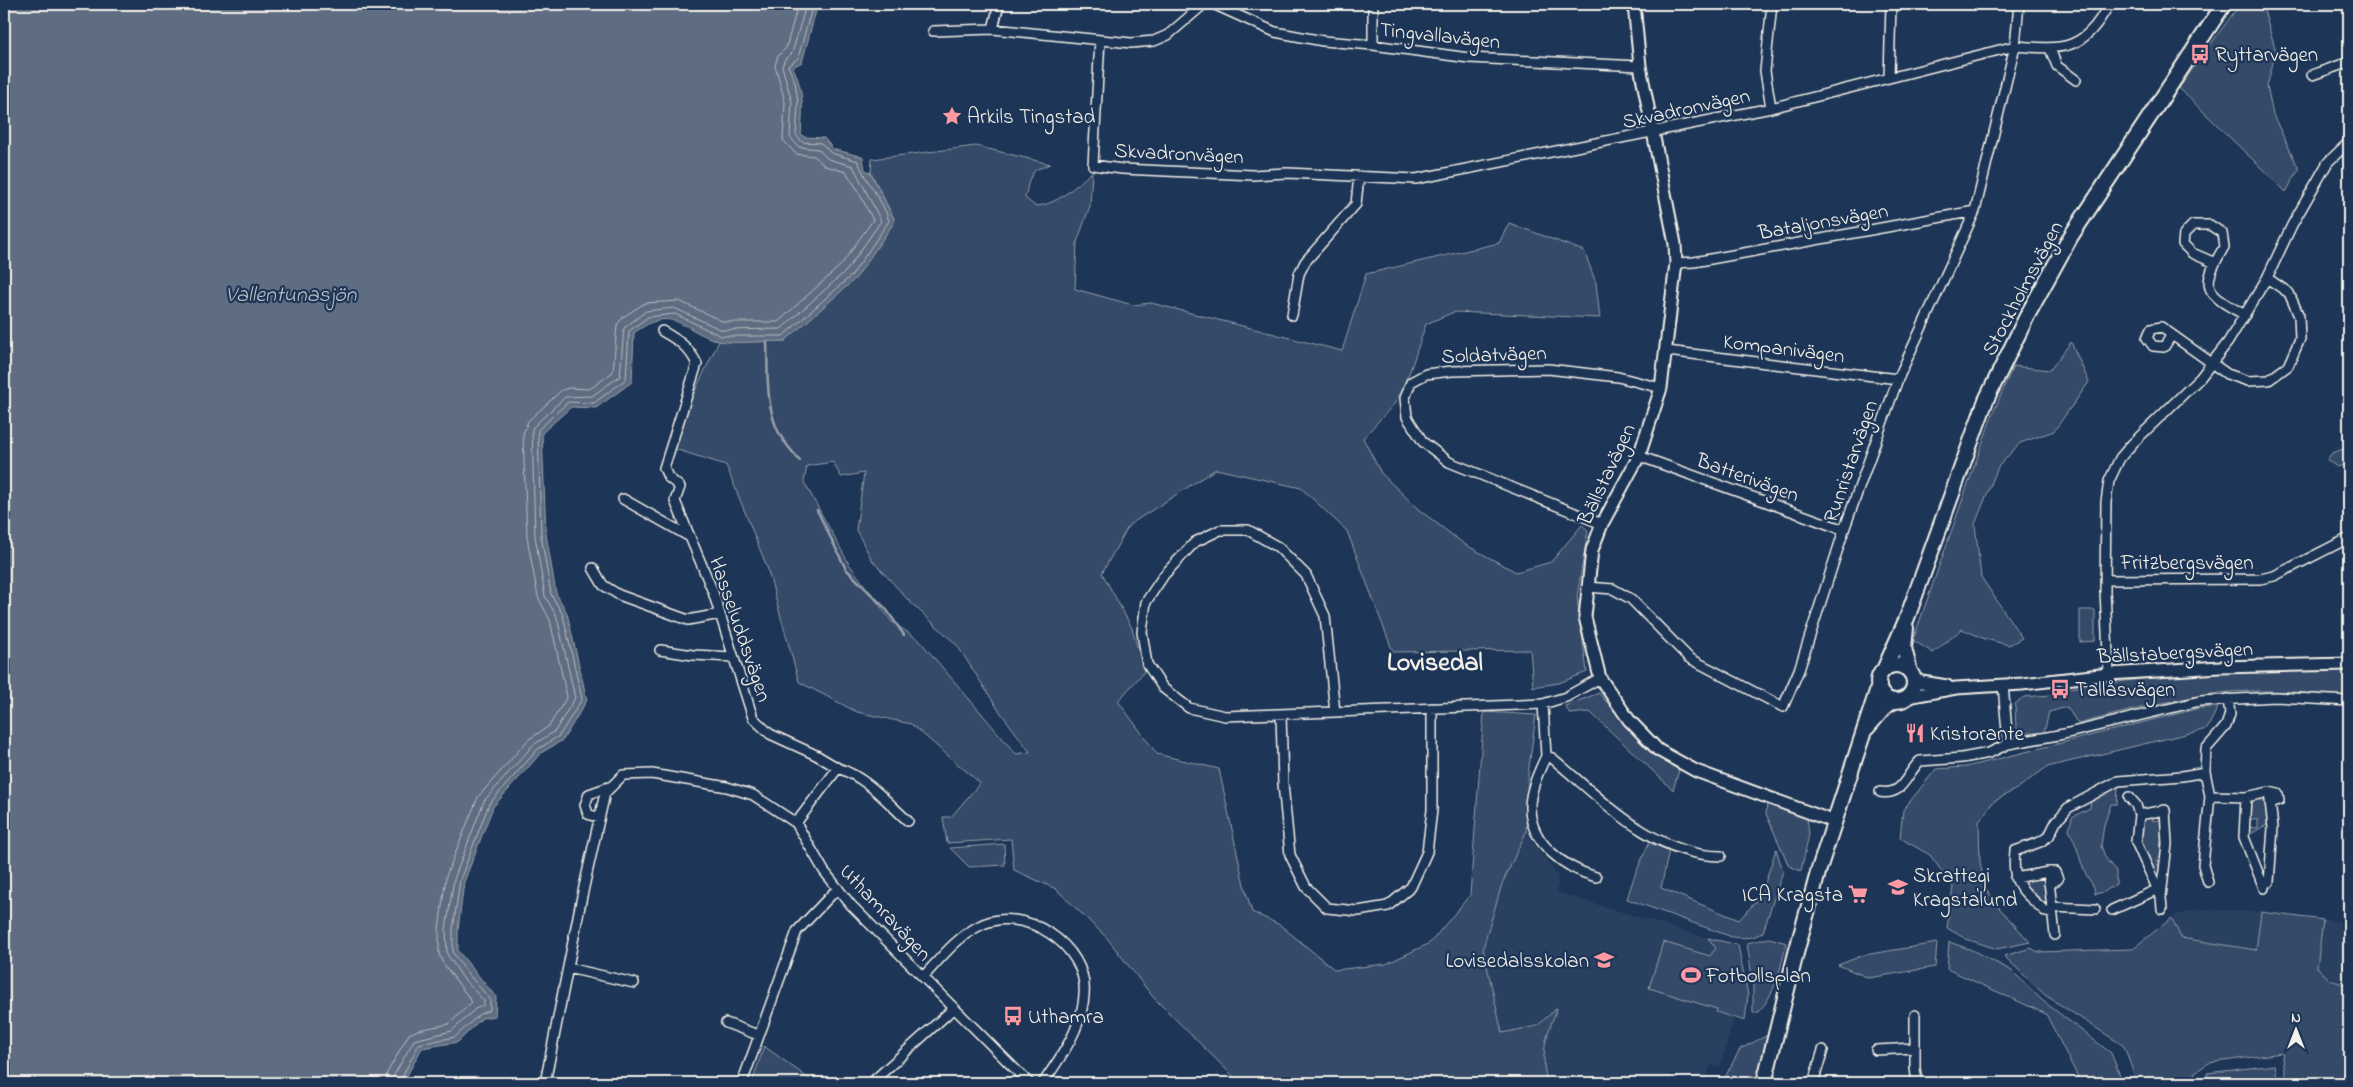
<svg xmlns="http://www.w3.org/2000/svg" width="2353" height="1087" font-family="'Indie Flower',sans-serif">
  <rect width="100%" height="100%" fill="#1d3557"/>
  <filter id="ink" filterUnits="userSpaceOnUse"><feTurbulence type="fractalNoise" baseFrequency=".02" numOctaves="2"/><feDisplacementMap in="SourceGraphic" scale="10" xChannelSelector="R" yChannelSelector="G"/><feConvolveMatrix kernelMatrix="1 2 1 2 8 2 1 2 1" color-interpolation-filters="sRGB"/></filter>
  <g filter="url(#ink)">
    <path fill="#2a4060" d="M1526,832L1559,878L1556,892L1708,938L1716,948L1711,956L1719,1007L1716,1013L1734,1018L1720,1067L1711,1065L1706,1079L1671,1074V1083H1547L1542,1064L1547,1035L1556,1010L1538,1026L1502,1033L1483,948L1502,884Z
      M2198,909L2261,912L2256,950L2181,938L2173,916Z
      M2323,920L2349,922V986L2330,980L2317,967Z"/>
    <path fill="#354a67" stroke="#949ea8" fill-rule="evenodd" d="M2240,4H2262L2276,51L2267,86L2273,115L2299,169L2286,192L2179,88Z
      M976,146L1050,164L1035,170L1029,180L1025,198L1035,206C1058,205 1075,186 1092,172L1090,206L1077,242L1075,289L1133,305L1151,303L1342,351L1366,274L1499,243L1509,223L1584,251L1596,283L1600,318L1454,312L1426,324L1410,371L1395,403L1363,438L1381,473L1418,509L1464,544L1516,572L1551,562L1582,525L1588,530L1577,597L1587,672L1559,683L1533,687L1530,650L1393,652L1347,531L1301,488L1216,469L1129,525L1102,573L1132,628L1144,672L1118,701L1157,754L1219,769L1244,885L1252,912L1280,925L1335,970L1386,964L1430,943L1470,895L1484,712L1536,715L1528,775L1526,832L1502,884L1483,948L1502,1033L1537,1026L1557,1008C1546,1037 1540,1052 1547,1083H1240L1153,997L1107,938L1056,889L1014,870L1011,839L947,843L943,817H951L980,783L911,724L857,712L799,682L767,567L726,465L668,447L719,341H785L894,219L871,173L872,159ZM833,462L841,477L864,473L856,530L872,560L909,601L957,645L998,709L1030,752L1016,754L919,640L892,622L849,564L804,482L807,466Z
      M2071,342L2089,382L2054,431L2020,443L1998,467L1975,524L1981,577L2022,638L2009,645L1985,639L1962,629L1933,653L1913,640L1992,416L2013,366L2050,370Z
      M2349,447V463L2337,467L2327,460L2332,453Z
      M2080,610H2095V641L2080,642Z
      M2349,669V697C2309,693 2260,688 2220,693C2172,699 2124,712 2078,724L2067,707L2049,712L2044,733H2021L2016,727L2015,704L2024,697L2064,694V690C2081,684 2099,685 2117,682C2194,671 2272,671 2349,669Z
      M1599,693L1652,754L1679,770L1673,790L1590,712L1570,714L1565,706Z
      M2218,707L2207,729L2047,767L2018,788L1993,802L1979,822L1980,862L1985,887L2000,909L2030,942L1997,949L1966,939L1947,928L1953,887L1930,855L1900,838L1903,810L1936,769L1966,767L2200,708Z
      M2118,786L2117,804H2111L2104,825L2101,846L2106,859L2116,871V884L2104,892L2095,894C2095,884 2088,880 2085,872C2078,856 2078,846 2069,830L2072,817L2090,808L2091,799Z
      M2260,796L2262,801L2267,800L2270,823L2247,836V827L2258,828V820L2248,819C2249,808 2249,800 2260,796Z
      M1767,802L1807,817L1809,834L1801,871L1789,866L1766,814Z
      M2151,815L2153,821L2164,819L2162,840L2160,842L2163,861L2157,860V865L2162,866L2161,887L2138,840L2141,816Z
      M1649,843L1669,850L1661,888L1739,920L1761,896L1776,849L1783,871L1763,932C1754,939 1742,938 1732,937L1627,899L1634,877Z
      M1004,844L1005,865L969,867L950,848Z
      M2045,875L2048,906L2046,907L2022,886L2028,880L2026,877Z
      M2261,912L2323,920L2317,967L2330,980L2349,986V1083H2287L2282,1053L2209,1063L2195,1072L2192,1083H2137L2124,1046L2045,995L2004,956L2031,948L2038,952L2132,949L2172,918L2181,938L2256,950Z
      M1708,938L1738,945L1748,995L1745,1021L1716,1012L1717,1009L1649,988L1663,942L1710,956L1716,948Z
      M1769,938L1787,943C1780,967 1776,995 1757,1013H1753V984L1747,943Z
      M1949,942L1972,950L2012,971L2043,1001L2111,1053L2123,1083H2078V1077L2046,1014L1947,969Z
      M1937,943L1935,967L1869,978L1838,965L1864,955Z
      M1770,1034L1759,1083H1722L1740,1049Z
      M764,1046L815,1083H752Z
      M2275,1065L2278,1083H2209L2207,1073Z"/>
    <path fill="#5e6d82" stroke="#9aa2ab" d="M4,4H814L816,11L802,62L793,67C804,91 803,107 801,134L804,137L824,138L833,149L863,157L865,170L871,173L895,221L856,278L785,341C770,341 732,344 719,341C682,331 674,303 634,333L632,382L596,408L571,407L542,433L546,534L556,593L567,613L587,700L563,740L541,753L493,807L464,882L458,930V951L496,997L495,1016L482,1018L458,1042L422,1048L403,1083H4Z"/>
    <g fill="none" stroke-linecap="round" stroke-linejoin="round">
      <path stroke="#b8bcbf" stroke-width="1" d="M385,1083L387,1073L409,1034L418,1030L449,1024L472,1002L443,963L439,954V929L446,876L478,797L528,740L549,726L567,697L550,620L538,597L527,537L523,434L528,421L562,390L569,388L590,389L613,372L617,325L623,317L645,303L679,301L724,322H778L841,265L873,220L856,187L846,172L825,166L814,156L796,154L783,140L785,102L775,65L778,56L786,48L796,12V4
        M392,1083L393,1077L414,1040L452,1031L475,1009L484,1005V1001L463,978L447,954L446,929L454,879L484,801L533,745L555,731L575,698L557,617L545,596L535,536L532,428L565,397L592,396L620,376L624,328L646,311L674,308L722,330L781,329L847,270L881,221L853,166L828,159L818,149L799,147L790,137L792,102L782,66L785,59L792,53L804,12L803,4
        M399,1083L419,1044L455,1037L480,1014L490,1010V999L468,974L453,953V930L460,880L489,804L538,749L559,736L582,699L563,615L551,594L541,535L538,430L568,402L594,403L626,379L629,331L648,317L675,314L721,336H783L852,275L889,221C883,199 865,182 858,161L831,153L821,143L802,142L796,135L798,102L795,82L788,66L798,58L811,11L809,4"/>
      <path stroke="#9aa2ab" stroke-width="2.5" d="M767,341C768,370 765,406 779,433C784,443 793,452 800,461
        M817,510L846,569L886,609L904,635"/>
      <defs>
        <path id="minor" d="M1213,4L1275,32L1323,41L1373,45L1469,58L1640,66
          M1373,4V45
          M993,29L999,4
          M933,31L993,29L1131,43L1154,41L1168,35L1204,4
          M1100,40L1093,165L1122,169L1253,175L1287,173L1416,179L1771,108L2015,46C2064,50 2084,51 2109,4
          M2050,49L2057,66L2076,80
          M2312,75L2349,62
          M1889,78L1891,4
          M1771,108L1765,71L1772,4
          M1676,263L1694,262L1975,211
          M2215,263L2192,253L2183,244L2184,234L2193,225H2210L2222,233L2224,247C2199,289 2205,293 2245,315
          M1292,315L1299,274L1305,262L1356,204L1359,176
          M662,331C678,340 689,347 697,364L664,468L668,477L680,487L675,501L713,592L753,718L770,734L816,755L838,768L796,823
          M2171,336L2164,347L2153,346L2147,338L2151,329L2161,327L2227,374L2248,381L2269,380L2288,366L2300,339L2299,316L2289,293L2267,278
          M1667,351L1898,379
          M1639,456L1844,530
          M623,499L690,537
          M1602,524L1449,462L1423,442L1407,417L1405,398L1411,382L1426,374L1452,371L1548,369L1618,377L1661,388
          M593,568L603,585L619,595L688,620L720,614
          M2105,580L2260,579L2274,576L2349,538
          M1587,587L1613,589L1631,599L1689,658L1783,707L1799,670L1844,530L1898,379L1975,211L2015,46L2019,4
          M660,650L693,655L733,657
          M2109,674L2105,591L2106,502L2109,481L2120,458L2133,443L2200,378L2228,342L2267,278L2292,225L2328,162L2349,142
          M2003,685L2008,744
          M1543,704L1546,756L1552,758C1602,799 1652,855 1721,856
          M1335,712L1325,616L1306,575L1278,547L1248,530H1220L1195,542L1164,575L1146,602L1142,632L1147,664L1163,688L1189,708L1225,716L1335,712L1543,704L1566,697L1600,678
          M1281,714L1283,784L1290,855L1306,887L1327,908L1358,911L1388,906L1411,887L1427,852L1432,810V708
          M1546,756C1539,771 1530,790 1530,807C1530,844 1565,868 1596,877
          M838,768C867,778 886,801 908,821
          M1880,792C1904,796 1905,775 1920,761L1962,758L1989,753L2008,744L2064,734L2200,701L2276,697L2349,701
          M2269,792L2278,794L2279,800L2270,803
          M2210,796L2246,797L2269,792L2273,828L2269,882
          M2129,797L2136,805L2139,815L2165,810L2167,844L2161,897
          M2246,797L2244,837L2264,888
          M2139,815L2136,842L2161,897L2162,909
          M599,818L588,814L585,805L589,794L609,787
          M2048,872H2055L2058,879L2049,884
          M2015,878L2048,872L2055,935
          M2208,882L2203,865L2210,796L2205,772L2206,749L2226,726L2230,714L2228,699
          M2052,907L2095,909
          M2112,910L2156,890
          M2052,913L2046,912C2023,890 2011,887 2015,851L2040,842L2049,836L2056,822L2068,808L2118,781L2182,776L2205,772
          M568,968L634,983
          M923,977C940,959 957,937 979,926C1022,903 1089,945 1084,995C1082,1028 1061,1057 1043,1083
          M1915,1015V1068L1917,1083
          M726,1023L758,1035
          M1876,1050L1915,1048
          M545,1083L582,896L605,793L623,775L652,774L727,787L753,795L796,823L824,871L851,905L1029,1083
          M742,1083L797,931L838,888
          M871,1083L954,1008
          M1813,1083L1823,1050"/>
        <path id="tertiary" d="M1634,4L1640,66L1675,244L1676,263L1661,388L1639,456L1602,524L1592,550L1585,617L1600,678L1629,720L1658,750L1696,771L1835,822
          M1913,678L1922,682L1947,686
          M1907,697L1956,688L2022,684L2109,674L2220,667L2349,664"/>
        <path id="secondary" d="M1906,628L1904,648L1910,672
          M1878 683a18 18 0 1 1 36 0a18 18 0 1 1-36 0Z
          M1884,670L1907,618L1986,400L2027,316L2071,236L2224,4
          M1867,728L1885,707L1894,701
          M1764,1083L1796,953L1819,869L1879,685"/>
      </defs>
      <use href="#minor" stroke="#f4f1e8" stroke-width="12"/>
      <use href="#tertiary" stroke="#f4f1e8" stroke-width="15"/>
      <use href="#secondary" stroke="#f4f1e8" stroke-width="18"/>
      <use href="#minor" stroke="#1d3557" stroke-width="9"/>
      <use href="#tertiary" stroke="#1d3557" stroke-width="11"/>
      <use href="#secondary" stroke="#1d3557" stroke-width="14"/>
    </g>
  </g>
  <defs>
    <symbol id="bus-bare" viewBox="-9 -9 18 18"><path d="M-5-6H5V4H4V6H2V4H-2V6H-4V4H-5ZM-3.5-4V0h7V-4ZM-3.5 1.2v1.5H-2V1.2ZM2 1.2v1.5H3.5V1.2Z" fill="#ff9aa2" stroke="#1d3557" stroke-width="2.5" paint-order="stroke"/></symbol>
    <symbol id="sight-bare" viewBox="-9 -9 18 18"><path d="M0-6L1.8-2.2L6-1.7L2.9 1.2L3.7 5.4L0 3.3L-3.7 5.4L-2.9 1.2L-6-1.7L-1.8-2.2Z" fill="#ff9aa2" stroke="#1d3557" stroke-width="2.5" paint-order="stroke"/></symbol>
    <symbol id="restaurant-bare" viewBox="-9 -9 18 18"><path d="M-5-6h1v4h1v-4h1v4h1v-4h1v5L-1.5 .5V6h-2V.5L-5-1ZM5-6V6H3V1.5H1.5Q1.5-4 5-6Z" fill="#ff9aa2" stroke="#1d3557" stroke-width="2.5" paint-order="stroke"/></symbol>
    <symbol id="school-bare" viewBox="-9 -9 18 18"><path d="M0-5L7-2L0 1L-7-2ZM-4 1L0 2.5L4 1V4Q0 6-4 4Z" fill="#ff9aa2" stroke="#1d3557" stroke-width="2.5" paint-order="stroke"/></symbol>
    <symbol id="supermarket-bare" viewBox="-9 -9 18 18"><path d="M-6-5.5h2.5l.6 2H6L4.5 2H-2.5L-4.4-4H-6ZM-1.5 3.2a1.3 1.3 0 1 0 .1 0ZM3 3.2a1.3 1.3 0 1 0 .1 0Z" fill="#ff9aa2" stroke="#1d3557" stroke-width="2.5" paint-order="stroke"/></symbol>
    <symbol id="stadium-bare" viewBox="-9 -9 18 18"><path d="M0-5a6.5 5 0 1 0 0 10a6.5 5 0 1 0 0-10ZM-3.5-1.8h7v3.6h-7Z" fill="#ff9aa2" stroke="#1d3557" stroke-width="2.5" paint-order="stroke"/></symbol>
  </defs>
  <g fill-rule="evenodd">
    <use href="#bus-bare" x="2186" y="40" width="28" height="28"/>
    <use href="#sight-bare" x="938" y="102" width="28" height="28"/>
    <use href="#bus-bare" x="2046" y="675" width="28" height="28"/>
    <use href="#restaurant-bare" x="1901" y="719" width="28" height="28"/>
    <use href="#school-bare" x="1884" y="873" width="28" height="28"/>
    <use href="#supermarket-bare" x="1844" y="880" width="28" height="28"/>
    <use href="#school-bare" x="1590" y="946" width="28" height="28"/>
    <use href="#stadium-bare" x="1677" y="961" width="28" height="28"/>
    <use href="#bus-bare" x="999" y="1002" width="28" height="28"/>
  </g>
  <g text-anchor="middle" stroke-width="4.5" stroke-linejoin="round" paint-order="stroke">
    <g font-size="21" fill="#f4f1e8" stroke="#1d3557">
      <text transform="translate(1440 35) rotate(6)" y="7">Tingvallavägen</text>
      <text transform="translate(1686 108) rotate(-12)" y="7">Skvadronvägen</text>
      <text transform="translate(1179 153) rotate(3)" y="7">Skvadronvägen</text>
      <text transform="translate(1823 221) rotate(-10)" y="7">Bataljonsvägen</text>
      <text transform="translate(2022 288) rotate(-62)" y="7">Stockholmsvägen</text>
      <text transform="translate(1784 348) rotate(7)" y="7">Kompanivägen</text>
      <text transform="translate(1494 354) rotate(-2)" y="7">Soldatvägen</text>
      <text transform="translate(1850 461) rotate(-71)" y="7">Runristarvägen</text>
      <text transform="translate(1606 474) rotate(-65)" y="7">Bällstavägen</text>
      <text transform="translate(1748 477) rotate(20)" y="7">Batterivägen</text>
      <text x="2187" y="569">Fritzbergsvägen</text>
      <text transform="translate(741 629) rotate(71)" y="7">Hasseluddsvägen</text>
      <text transform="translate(2175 652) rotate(-3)" y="7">Bällstabergsvägen</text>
      <text transform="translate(886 912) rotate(47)" y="7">Uthamravägen</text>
    </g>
    <g font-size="21" fill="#f4f1e8" stroke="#1d3557" text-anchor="start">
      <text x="2215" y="61">Ryttarvägen</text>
      <text x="967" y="123">Arkils Tingstad</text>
      <text x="2075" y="696">Tallåsvägen</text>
      <text x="1930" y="740">Kristorante</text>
      <text x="1913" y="882">Skrattegi<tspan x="1913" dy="24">Kragstalund</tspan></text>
      <text x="1843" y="901" text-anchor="end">ICA Kragsta</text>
      <text x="1589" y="967" text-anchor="end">Lovisedalsskolan</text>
      <text x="1706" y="982">Fotbollsplan</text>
      <text x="1028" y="1023">Uthamra</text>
    </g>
    <g font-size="22" font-style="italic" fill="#c0c3c4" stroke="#1d3557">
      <text x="291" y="301">Vallentunasjön</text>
    </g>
    <g font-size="26" font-weight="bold" fill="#f4f1e8" stroke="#1d3557">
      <text x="1435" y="670">Lovisedal</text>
    </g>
  </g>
  <rect width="2353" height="1087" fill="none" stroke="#1d3557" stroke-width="20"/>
  <rect x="10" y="10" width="2333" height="1067" fill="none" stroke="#f4f1e8" stroke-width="2" filter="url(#ink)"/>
  <g transform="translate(2296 1030)" stroke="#1d3557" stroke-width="4" paint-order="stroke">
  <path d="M0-4L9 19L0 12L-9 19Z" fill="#f4f1e8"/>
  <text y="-8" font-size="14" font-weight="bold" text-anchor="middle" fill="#f4f1e8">N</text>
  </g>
</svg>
